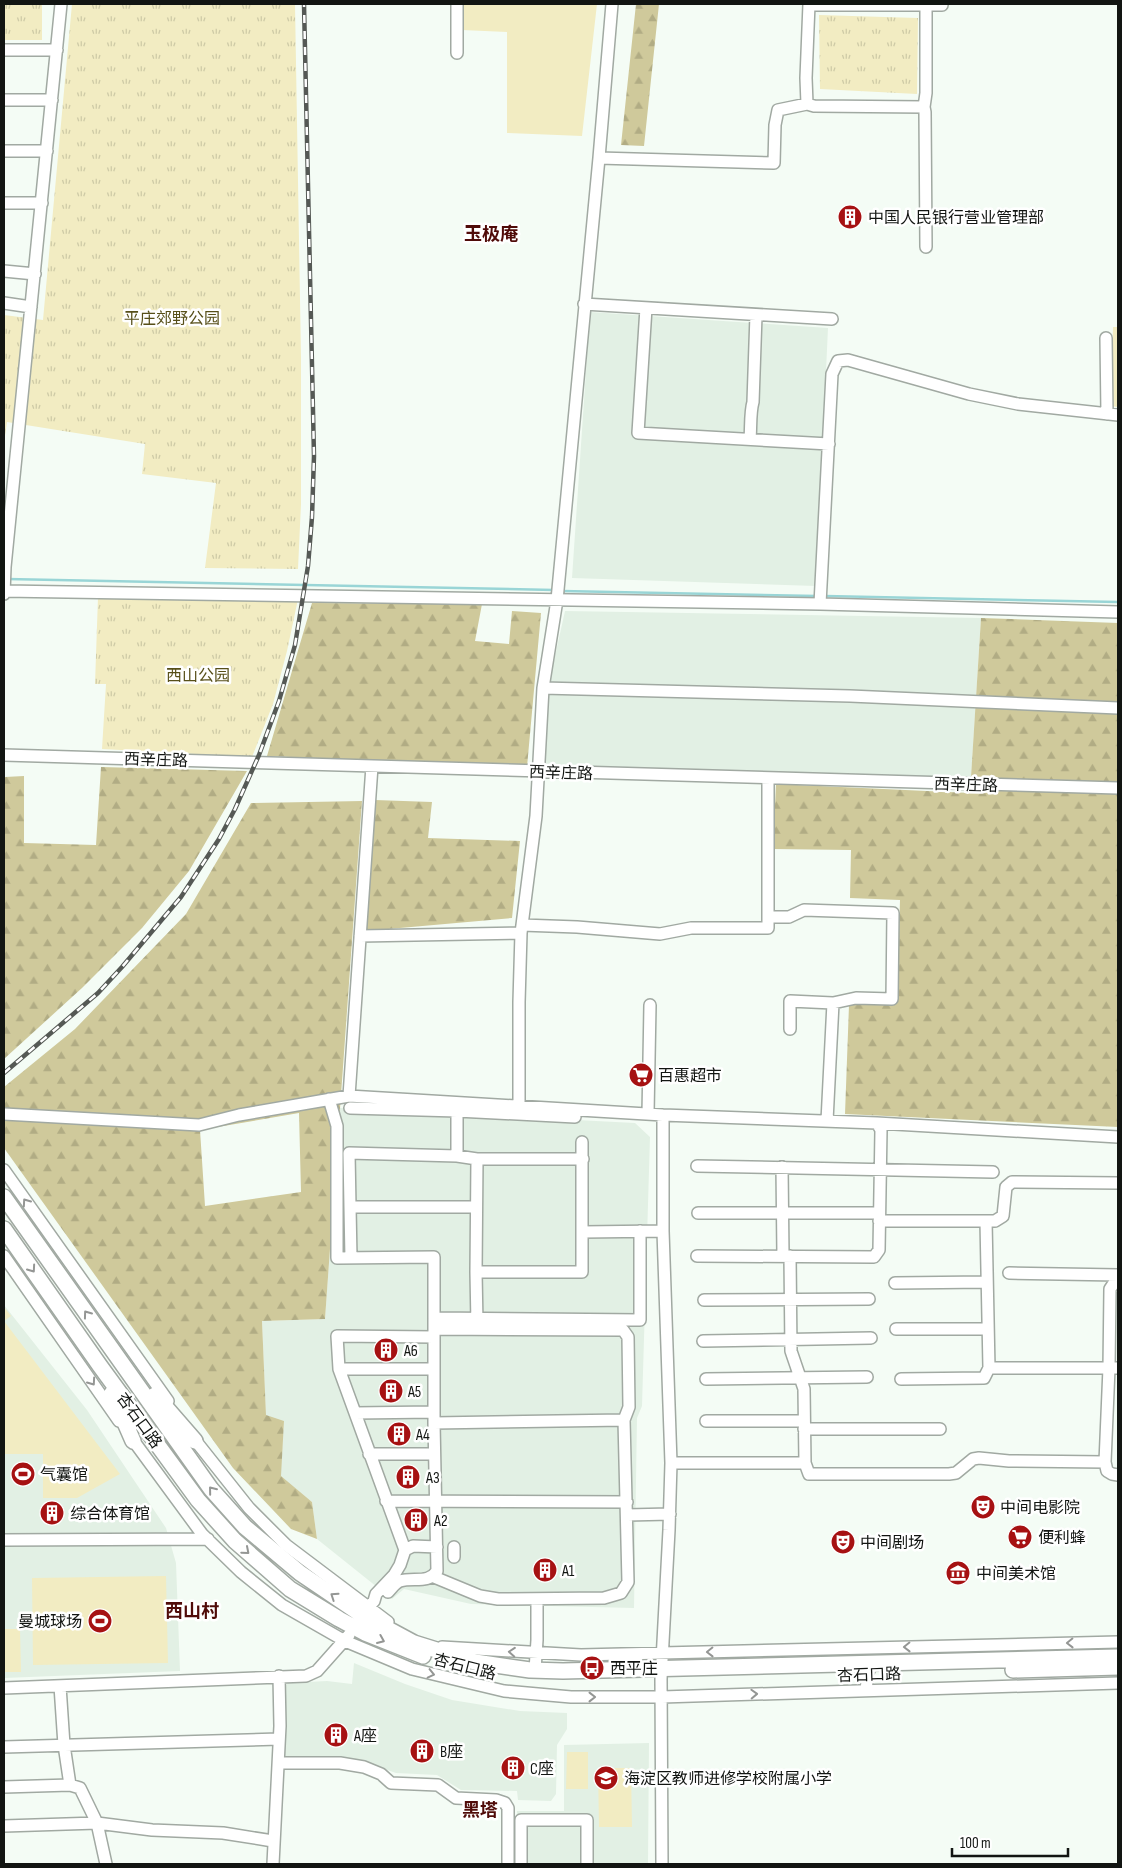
<svg xmlns="http://www.w3.org/2000/svg" width="1122" height="1868" font-family="'Sofia Sans Condensed','Noto Sans SC',sans-serif">
  <defs>
    <pattern id="forest-firs" width="22" height="20" patternUnits="userSpaceOnUse" patternTransform="scale(1.25)"><rect width="22" height="20" fill="#cfc99b"/><path d="M5 1l3.5 6h-7zM16 11l3.5 6h-7z" fill="#b1ac84"/></pattern>
    <pattern id="park-tufts" width="24" height="20" patternUnits="userSpaceOnUse" patternTransform="scale(1.25)"><rect width="24" height="20" fill="#f2ecc2"/><path d="M3 7l-1-3M5 7V3M7 7l1-3M15 17l-1-3M17 17v-4M19 17l1-3" fill="none" stroke="#cecaa6"/></pattern>
  </defs>
  <rect width="100%" height="100%" fill="#f4fcf5"/>
  <path fill="#e2f0e4" d="M590,312L828,328L816,586L572,578Z
    M565,611L981,618L971,778L545,768L547,692Z
    M340,1108L635,1123L650,1137L642,1406L637,1418L634,1608L471,1604L404,1589L392,1599L317,1539L312,1502L280,1476L284,1422L266,1416L262,1321L325,1319Z
    M4,1305L87,1410L166,1528L176,1563L180,1671L4,1678Z
    M354,1663L405,1684L452,1700L520,1711L567,1713V1729L557,1745L556,1794L551,1801L518,1800L517,1791L461,1790L437,1775L396,1773L358,1760L284,1758L283,1688L288,1683L327,1681L352,1684Z
    M649,1743L648,1864H517V1811H564V1745Z"/>
  <path fill="#f2ecc2" d="M462,4H597L582,136L507,133V32L462,30Z
    M1113,327H1118V407L1111,406Z
    M4,1307L11,1316L4,1321L120,1474L77,1498H43V1454H4Z
    M166,1576L168,1663L33,1665L32,1578Z
    M4,1629H20L21,1672H4Z
    M567,1752H588V1789H566Z
    M598,1768H631L632,1827H599Z"/>
  <path fill="url(#forest-firs)" fill-rule="evenodd" d="M636,4H659L644,146L621,145Z
    M312,603L482,604L475,641L509,644L512,611L541,613L527,767L267,756Z
    M981,618L1118,623V1127L845,1114L849,1005L897,1004L900,900L850,898L851,850L773,849L776,784L970,793Z
    M101,767L247,771L189,871L142,928L82,988L4,1059L5,777L24,776V843L96,845Z
    M375,800L432,802L428,838L520,841L512,918L366,931Z
    M362,801L325,1319L262,1321L266,1415L284,1421L281,1476L312,1502L317,1539L291,1529L233,1468L4,1148V1087L75,1029L186,914L251,803ZM299,1113L301,1192L205,1206L200,1130Z"/>
  <path fill="url(#park-tufts)" d="M4,4H42V40H4Z
    M72,4H295L301,358V504L298,569L205,568L216,483L142,474L145,444L7,422L4,443V315L43,320Z
    M819,15L918,18L917,94L820,89Z
    M98,597L298,599L287,651L273,704L252,757L102,749L106,684H95Z"/>
  <g fill="none" stroke-linecap="round" stroke-linejoin="round">
    <path stroke="#99d5d6" stroke-width="2.5" d="M7,579L554,590
      M562,591L817,596
      M825,596L1118,602"/>
    <defs>
      <path id="minor" d="M457,4V53
        M809,5H942
        M926,6V93L924,107L925,112L926,247
        M4,50H57
        M4,100H52
        M807,104L806,78L809,4
        M4,151H47
        M599,158L774,163L775,125L778,110L807,104L814,106L924,107
        M4,203H42
        M4,271L35,274
        M4,303L31,307
        M584,304L832,319
        M646,308L638,433L829,444
        M1106,338L1107,414
        M750,439C751,428 750,412 753,402L756,315
        M4,591L820,604L1118,612
        M4,594L5,567L61,4
        M820,604L832,374L838,361L848,360L969,394L1018,404L1118,415
        M543,688L850,696L1118,708
        M4,755L1118,788
        M769,917H789L804,910L893,913L892,999L856,998L833,1003L790,1001V1029
        M522,925L577,927L660,934L691,928H768V778
        M360,936L521,933
        M349,1096L372,766
        M329,1099L337,1126V1258L434,1257V1423L624,1420
        M519,1106V1002L521,933L536,816L543,688L557,600L599,158L612,4
        M350,1108L457,1111V1156
        M457,1111L575,1117
        M4,1114L199,1125L239,1115L349,1096L663,1115L877,1123L1118,1137
        M648,1114L650,1005
        M827,1121L833,1003
        M697,1166L993,1172
        M782,1167L783,1256
        M4,1170L168,1401
        M350,1207L349,1153L457,1156L477,1159
        M698,1213H878
        M879,1221H995L1003,1216L1006,1187L1012,1182L1118,1183
        M583,1232L663,1231
        M4,1256L119,1421
        M697,1256L874,1257L879,1250L881,1130L877,1123
        M790,1256L791,1351L804,1389L805,1463L809,1474H949L956,1473L973,1459L979,1458L1009,1461L1105,1462
        M351,1258L350,1207H476
        M476,1272L477,1159H583
        M1009,1273L1118,1275
        M1118,1277L1110,1289L1109,1368L1105,1462L1107,1471L1112,1474L1118,1475
        M895,1283L987,1282
        M704,1300L869,1299
        M434,1318L640,1320V1231
        M477,1324L476,1272H582V1142
        M896,1329H988
        M703,1341L871,1338
        M989,1368H1118
        M339,1369L337,1336L434,1337
        M706,1379L867,1377
        M901,1379L984,1378L989,1368L986,1221
        M355,1413L434,1412
        M706,1421H804
        M804,1429H940
        M191,1435L249,1508L286,1545L388,1622
        M130,1436L202,1534L241,1572L282,1605L345,1641L412,1669L504,1691L571,1697H662L1118,1683
        M369,1454H434
        M671,1463H805
        M386,1501L627,1502
        M627,1515L670,1514
        M4,1540L208,1539
        M405,1550L413,1546L437,1547
        M454,1557V1547
        M434,1577L480,1596L498,1599L604,1598L621,1593L628,1582L624,1420L629,1407L628,1337L623,1330L434,1329
        M388,1592C392,1588 395,1583 400,1581C413,1577 429,1584 437,1571L434,1423
        M363,1613L374,1601L376,1594L394,1575L400,1565L405,1550L339,1369H434
        M442,1647L581,1655L1118,1642
        M535,1670L537,1640V1599
        M60,1686L64,1745L70,1785L80,1788L97,1823L106,1864
        M4,1688L306,1676L317,1671L349,1635
        M866,1690L868,1673L872,1663
        M4,1747L279,1739
        M279,1763H340L364,1767L381,1774L391,1783L438,1785L456,1798L496,1800L505,1803L508,1808V1864
        M4,1787L70,1785
        M4,1826L97,1823L152,1830L223,1833L273,1841
        M273,1864L280,1726L279,1676
        M521,1864V1820H587V1864
        M662,1864L661,1679L669,1530L671,1463L663,1231V1115"/>
      <path id="major" d="M4,1197L211,1489L245,1527L300,1573L362,1615L414,1643L475,1662L530,1670L563,1671L1118,1657
        M4,1229L100,1366L198,1500L235,1541L290,1589L339,1619L365,1633L423,1656
        M112,1393L133,1441
        M155,1395L195,1441
        M1013,1670L1118,1667"/>
    </defs>
    <use href="#minor" stroke="#a1a9a2" stroke-width="14"/>
    <use href="#major" stroke="#a1a9a2" stroke-width="18"/>
    <use href="#minor" stroke="#fff" stroke-width="11"/>
    <use href="#major" stroke="#fff" stroke-width="15"/>
    <defs>
      <path id="rail" d="M4,1073L98,993L122,967L181,897L219,839L235,809L259,755L279,701L295,645L308,566L312,517L314,456L304,4"/>
    </defs>
    <use href="#rail" stroke="#555955" stroke-width="4.5"/>
    <use href="#rail" stroke="#fff" stroke-width="2.5" stroke-dasharray="8" stroke-linecap="butt"/>
  </g>
  <defs><path id="oneway-chevron" d="M-2-3.5L2.5 0L-2 3.5" fill="none" stroke-width="1.6" stroke-linecap="round" stroke-linejoin="round" transform="scale(1.25)"/></defs>
  <g stroke="#949694">
    <use href="#oneway-chevron" transform="translate(26 1202) rotate(-125)"/>
    <use href="#oneway-chevron" transform="translate(32 1269) rotate(55)"/>
    <use href="#oneway-chevron" transform="translate(87 1314) rotate(-126)"/>
    <use href="#oneway-chevron" transform="translate(92 1382) rotate(55)"/>
    <use href="#oneway-chevron" transform="translate(212 1490) rotate(-129)"/>
    <use href="#oneway-chevron" transform="translate(246 1551) rotate(41)"/>
    <use href="#oneway-chevron" transform="translate(334 1596) rotate(-146)"/>
    <use href="#oneway-chevron" transform="translate(381 1640) rotate(23)"/>
    <use href="#oneway-chevron" transform="translate(1070 1643) rotate(179)"/>
    <use href="#oneway-chevron" transform="translate(907 1647) rotate(179)"/>
    <use href="#oneway-chevron" transform="translate(512 1652) rotate(-176)"/>
    <use href="#oneway-chevron" transform="translate(710 1652) rotate(179)"/>
    <use href="#oneway-chevron" transform="translate(431 1674) rotate(13)"/>
    <use href="#oneway-chevron" transform="translate(754 1694) rotate(-2)"/>
    <use href="#oneway-chevron" transform="translate(592 1697)"/>
  </g>
  <defs>
    <symbol id="building-disc" viewBox="-11 -11 22 22"><circle r="9.5" fill="#a61112" stroke="#fff"/><path d="M-4-6H4V6H1V3H-1V6H-4ZM-2.5-4.3h1.7v1.8h-1.7ZM.8-4.3h1.7v1.8H.8ZM-2.5-1h1.7V.8h-1.7ZM.8-1h1.7V.8H.8Z" fill="#fff"/></symbol>
    <symbol id="supermarket-disc" viewBox="-11 -11 22 22"><circle r="9.5" fill="#a61112" stroke="#fff"/><path d="M-6-5.5h2.5l.6 2H6L4.5 2H-2.5L-4.4-4H-6ZM-1.5 3.2a1.3 1.3 0 1 0 .1 0ZM3 3.2a1.3 1.3 0 1 0 .1 0Z" fill="#fff"/></symbol>
    <symbol id="stadium-disc" viewBox="-11 -11 22 22"><circle r="9.5" fill="#a61112" stroke="#fff"/><path d="M0-5a6.5 5 0 1 0 0 10a6.5 5 0 1 0 0-10ZM-3.5-1.8h7v3.6h-7Z" fill="#fff"/></symbol>
    <symbol id="theatre-disc" viewBox="-11 -11 22 22"><circle r="9.5" fill="#a61112" stroke="#fff"/><path d="M-5-5.5Q0-4 5-5.5V0Q5 5 0 6Q-5 5-5 0ZM-3.3-2.5H-1v1.5H-3.3ZM1-2.5H3.3v1.5H1ZM-2.8 1Q0 5.5 2.8 1Z" fill="#fff"/></symbol>
    <symbol id="museum-disc" viewBox="-11 -11 22 22"><circle r="9.5" fill="#a61112" stroke="#fff"/><path d="M0-6L6-3V-2H-6V-3ZM-5-1h2V3h-2ZM-1-1h2V3h-2ZM3-1h2V3H3ZM-6 4H6V6H-6Z" fill="#fff"/></symbol>
    <symbol id="bus-disc" viewBox="-11 -11 22 22"><circle r="9.5" fill="#a61112" stroke="#fff"/><path d="M-5-6H5V4H4V6H2V4H-2V6H-4V4H-5ZM-3.5-4V0h7V-4ZM-3.5 1.2v1.5H-2V1.2ZM2 1.2v1.5H3.5V1.2Z" fill="#fff"/></symbol>
    <symbol id="school-disc" viewBox="-11 -11 22 22"><circle r="9.5" fill="#a61112" stroke="#fff"/><path d="M0-5L7-2L0 1L-7-2ZM-4 1L0 2.5L4 1V4Q0 6-4 4Z" fill="#fff"/></symbol>
  </defs>
  <g fill-rule="evenodd">
    <use href="#building-disc" x="836" y="203" width="28" height="28"/>
    <use href="#supermarket-disc" x="627" y="1061" width="28" height="28"/>
    <use href="#building-disc" x="372" y="1336" width="28" height="28"/>
    <use href="#building-disc" x="377" y="1377" width="28" height="28"/>
    <use href="#building-disc" x="385" y="1420" width="28" height="28"/>
    <use href="#stadium-disc" x="9" y="1460" width="28" height="28"/>
    <use href="#building-disc" x="394" y="1463" width="28" height="28"/>
    <use href="#theatre-disc" x="969" y="1493" width="28" height="28"/>
    <use href="#building-disc" x="38" y="1499" width="28" height="28"/>
    <use href="#building-disc" x="402" y="1506" width="28" height="28"/>
    <use href="#supermarket-disc" x="1006" y="1523" width="28" height="28"/>
    <use href="#theatre-disc" x="829" y="1528" width="28" height="28"/>
    <use href="#building-disc" x="531" y="1556" width="28" height="28"/>
    <use href="#museum-disc" x="944" y="1559" width="28" height="28"/>
    <use href="#stadium-disc" x="86" y="1607" width="28" height="28"/>
    <use href="#bus-disc" x="578" y="1654" width="28" height="28"/>
    <use href="#building-disc" x="322" y="1721" width="28" height="28"/>
    <use href="#building-disc" x="408" y="1737" width="28" height="28"/>
    <use href="#building-disc" x="499" y="1754" width="28" height="28"/>
    <use href="#school-disc" x="592" y="1764" width="28" height="28"/>
  </g>
  <g text-anchor="middle" stroke-width="5" stroke-linejoin="round" paint-order="stroke">
    <g font-size="16" fill="#121512" stroke="#fff" text-anchor="start">
      <text x="868" y="223">中国人民银行营业管理部</text>
      <text x="658" y="1081">百惠超市</text>
      <text x="404" y="1356">A6</text>
      <text x="408" y="1397">A5</text>
      <text x="416" y="1440">A4</text>
      <text x="40" y="1480">气囊馆</text>
      <text x="426" y="1483">A3</text>
      <text x="1000" y="1513">中间电影院</text>
      <text x="70" y="1519">综合体育馆</text>
      <text x="434" y="1526">A2</text>
      <text x="1038" y="1543">便利蜂</text>
      <text x="860" y="1548">中间剧场</text>
      <text x="562" y="1576">A1</text>
      <text x="976" y="1579">中间美术馆</text>
      <text x="82" y="1627" text-anchor="end">曼城球场</text>
      <text x="610" y="1674">西平庄</text>
      <text x="354" y="1741">A座</text>
      <text x="440" y="1757">B座</text>
      <text x="530" y="1774">C座</text>
      <text x="624" y="1784">海淀区教师进修学校附属小学</text>
    </g>
    <g font-size="16" fill="#574f19" stroke="#fff">
      <text x="172" y="324">平庄郊野公园</text>
      <text x="198" y="681">西山公园</text>
    </g>
    <g font-size="16" fill="#121512" stroke="#fff">
      <text transform="translate(156 759) rotate(2)" y="6">西辛庄路</text>
      <text transform="translate(561 772) rotate(2)" y="6">西辛庄路</text>
      <text transform="translate(966 784) rotate(2)" y="6">西辛庄路</text>
      <text transform="translate(140 1420) rotate(54)" y="6">杏石口路</text>
      <text transform="translate(465 1666) rotate(14)" y="6">杏石口路</text>
      <text transform="translate(869 1674) rotate(-2)" y="6">杏石口路</text>
    </g>
    <g font-size="18" font-weight="bold" fill="#500b09" stroke="#fff">
      <text x="491" y="240">玉极庵</text>
      <text x="192" y="1617">西山村</text>
      <text x="480" y="1816">黑塔</text>
    </g>
  </g>
  <rect width="1122" height="1868" fill="none" stroke="#121512" stroke-width="10"/>
  <path d="M952 1848v8h116v-8" fill="none" stroke="#121512" stroke-width="2.5"/>
  <text x="960" y="1848" font-size="15" fill="#121512" stroke="#ffffff" stroke-width="4" paint-order="stroke">100 m</text>
</svg>
